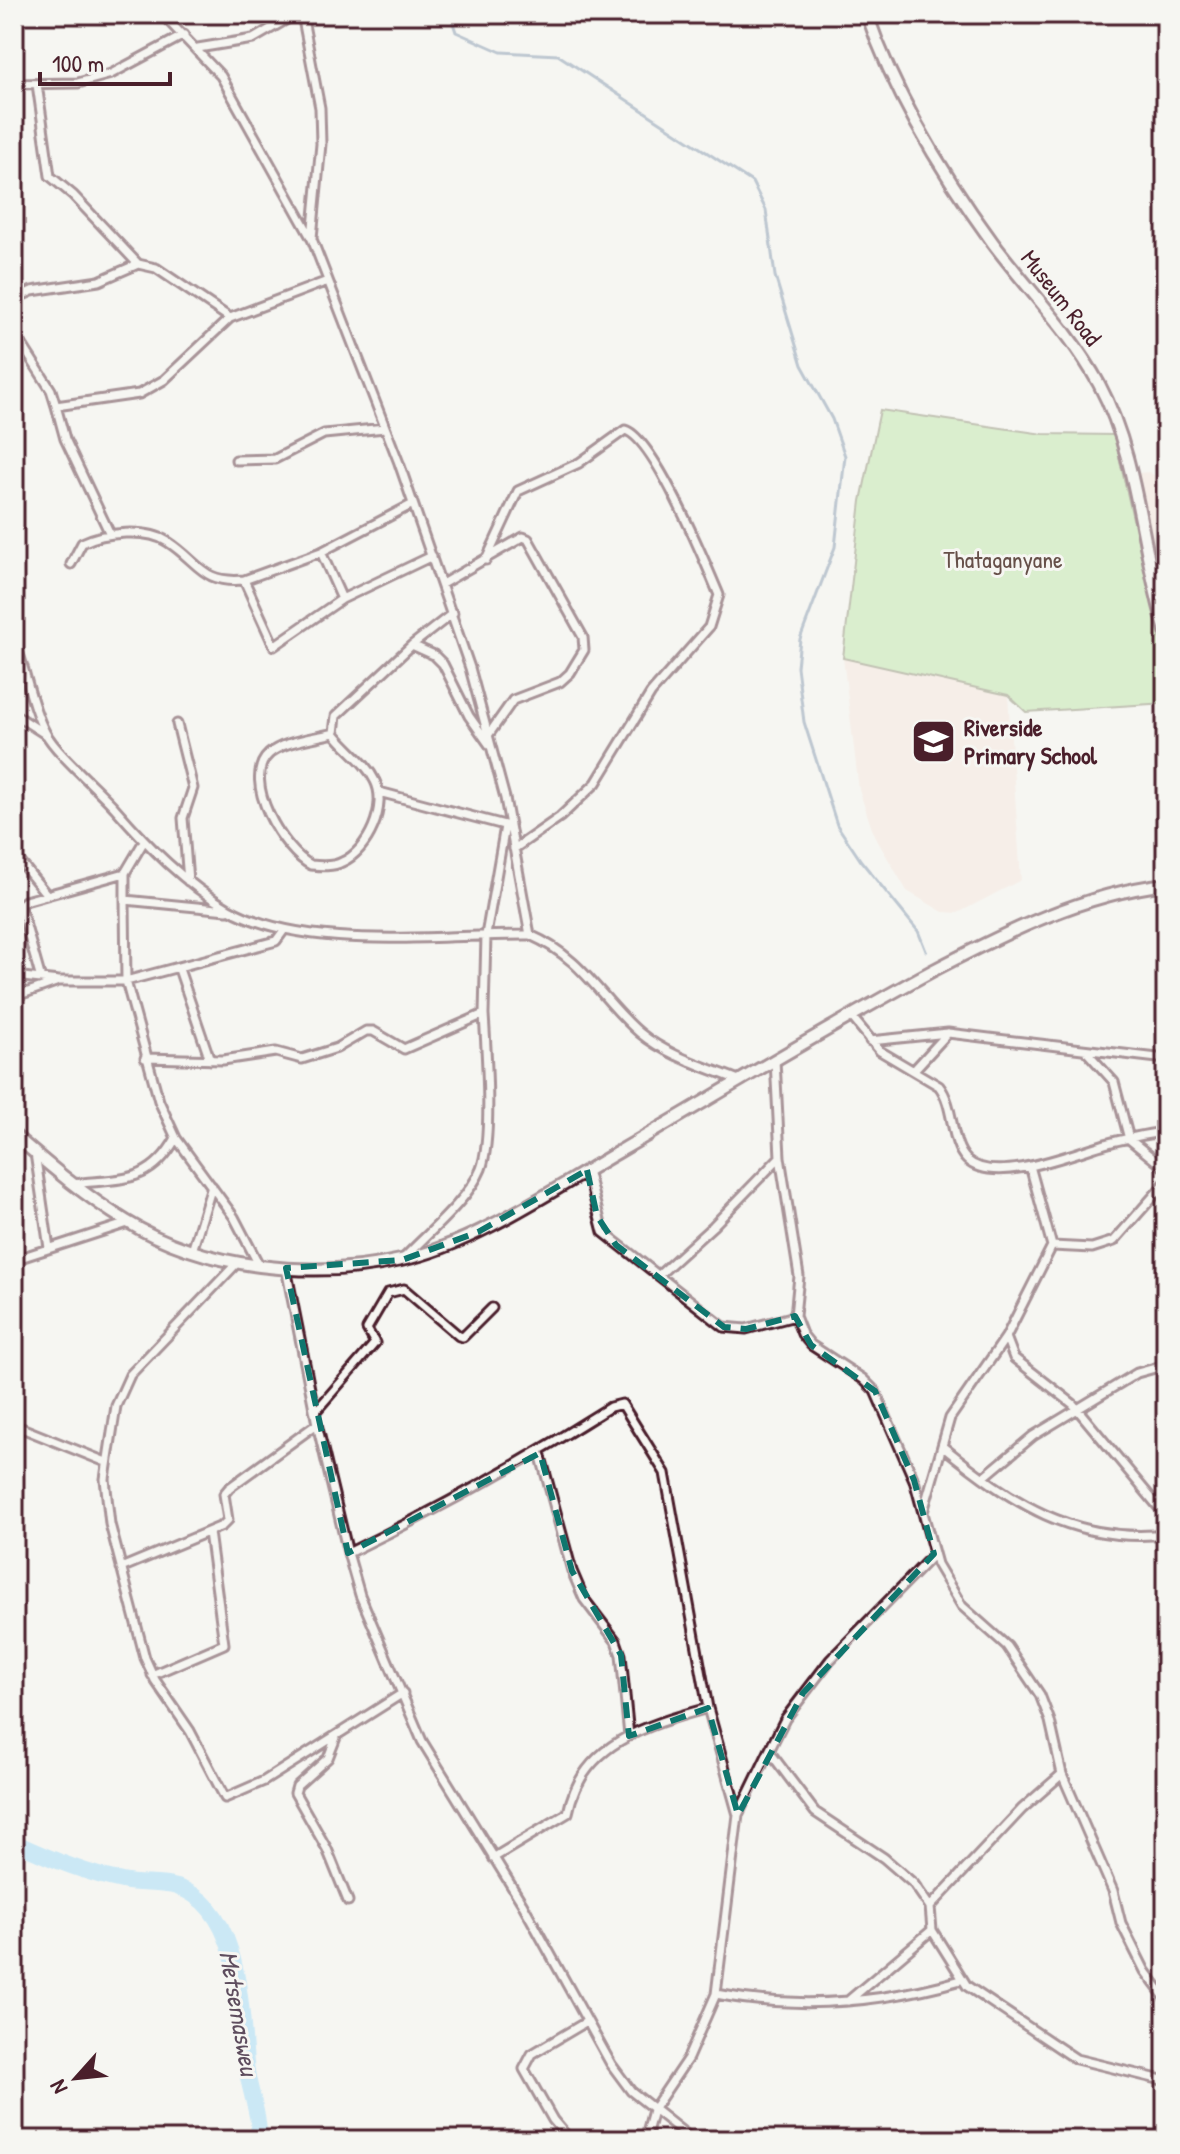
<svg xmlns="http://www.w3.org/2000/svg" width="1180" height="2154" font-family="'Patrick Hand',sans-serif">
  <rect width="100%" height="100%" fill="#f6f6f2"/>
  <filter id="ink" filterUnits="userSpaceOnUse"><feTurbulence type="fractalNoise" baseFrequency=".0125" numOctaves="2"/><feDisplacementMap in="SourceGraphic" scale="16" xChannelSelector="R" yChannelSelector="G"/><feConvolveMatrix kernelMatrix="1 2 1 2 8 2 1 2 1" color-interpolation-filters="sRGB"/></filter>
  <g filter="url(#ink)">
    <path fill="#f6e5dc" d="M1149,472L1166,483V580L1162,589L1137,473Z
      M843,658L1008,695L1021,880L958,913L943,912L907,891L874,835L859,790Z"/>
    <path fill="#b9e5a3" stroke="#828267" stroke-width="2" d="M880,410L1043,434L1114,435L1166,664V703L1026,712L1008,695L843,658L861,501Z"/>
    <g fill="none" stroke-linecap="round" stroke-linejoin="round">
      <path stroke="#798ea7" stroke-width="3" d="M450,14L456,32L501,52L558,55L752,182L766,210L775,276L802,365L832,419L845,456L835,547L800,639L797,667L804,722L837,825L861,861L918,931L926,951"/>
      <path stroke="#98d8f9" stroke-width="16" d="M14,1842C48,1858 85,1873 122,1881C140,1885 159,1882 177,1887C241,1907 241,2008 246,2063C248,2090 260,2112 259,2140"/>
      <defs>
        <path id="street" d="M162,14L221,76L312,239L399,463L470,668L505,798L530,935C585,959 600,999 640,1033C669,1057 707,1067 741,1081
          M302,14L320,108L321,144L312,238
          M198,48L253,39L296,14
          M14,84L78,83L111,74L184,35
          M138,264L156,268L230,318
          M14,299L32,291L99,281L138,264L73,195L50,176L37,84
          M14,332L51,390L56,406
          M236,460L275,459L324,434L385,428
          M110,534L65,439L56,406L139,394L164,380L230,318L325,282
          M321,552L413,504
          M486,560L518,491L579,463L625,430C654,438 706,564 719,595L709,627L651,693L596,783L560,817L514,849
          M71,564L82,543C104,532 147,528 168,542C199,562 202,584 244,580L274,646L342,599L432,556
          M244,580L321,552L342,599
          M442,584L523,537L528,539L583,637L584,650L570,673L560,682L513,700L489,734
          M14,640C26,669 30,704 45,732C55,752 98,789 115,808C148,846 185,884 229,909C308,953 441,934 530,935
          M412,645L434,655L443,664L469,716L491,747
          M14,714L45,734
          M177,724L193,788L183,818L188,881
          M334,733C316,738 283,741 269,754C240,780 284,852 311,865C321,866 333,867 342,862C368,851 388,806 375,781C366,762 347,750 334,733L336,716L412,645L453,613
          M379,792L508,826
          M14,854L47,895
          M125,900V873L144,841
          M227,910L125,900L126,981L159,1101L176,1138L234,1217L259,1265
          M179,969L210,1060
          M14,976L59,981H126L276,941L284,930
          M41,979L20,905L25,901L125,873
          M14,997L56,982
          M851,1016L880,1051L939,1086C955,1106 949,1142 967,1160C994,1186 1074,1153 1105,1144C1125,1138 1146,1135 1166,1131
          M870,1041L948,1033L1166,1059
          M1086,1051L1114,1082L1129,1139L1166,1169
          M145,1058L223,1060L276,1052L302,1059L337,1048L366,1031H373L404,1049L484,1014L486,935L505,826
          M775,1060L780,1157L799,1276L795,1316L802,1334L811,1345L863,1379L875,1391L914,1480L937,1564L962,1606L1007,1646L1040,1695L1050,1721L1062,1774L1113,1891L1121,1923L1145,1971L1166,1999
          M914,1070L948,1033
          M35,1153L49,1248
          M587,1170L603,1232L724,1327L746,1329L795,1316
          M72,1184C121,1178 150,1185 176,1138
          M1052,1246L1092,1248L1114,1241L1166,1182
          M192,1251L212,1186
          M404,1258C427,1234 469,1199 481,1169C493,1138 486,1049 484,1014
          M14,1260L128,1223
          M238,1262L130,1375L116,1406L105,1479L110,1524L145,1658L155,1680L190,1731L225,1798L264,1781L403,1693
          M286,1268L317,1424L348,1553L360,1595L422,1741L522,1903L611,2064L631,2091L693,2140
          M659,1275L713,1226L780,1157
          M1006,1337L1014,1358L1073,1404L1166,1516
          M315,1412L375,1343L367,1329L388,1293L404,1289L459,1336L463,1337L492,1308
          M14,1425L106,1462
          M942,1446C1011,1502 1073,1544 1166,1534
          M540,1453L572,1571L584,1599L616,1641L621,1655L629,1736
          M984,1477L1033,1436L1137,1373L1166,1365
          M923,1512L950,1418L1006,1337L1052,1246L1030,1166
          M348,1553C439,1509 525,1461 610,1407L622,1404L665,1473L708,1708L738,1815
          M121,1568L222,1526L228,1520L224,1494L229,1488L317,1424
          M152,1675L224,1644L209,1532
          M337,1735L328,1758L297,1786L295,1793L327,1849L348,1901
          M769,1751L815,1812L884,1858L914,1884L930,1907L932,1930L967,1986L1076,2059L1166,2081
          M493,1858L568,1813C581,1744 646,1725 708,1708
          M930,1907L1022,1809L1062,1774
          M716,1994C799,2010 881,2003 961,1980
          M848,2001L932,1930
          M570,2140L553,2120L524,2069L532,2054L586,2022
          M645,2140L653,2110L688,2058L716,1994L738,1815L769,1751L785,1719L830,1660L934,1554"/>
        <path id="secondary" d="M867,14C895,96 942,173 993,243C1029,291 1070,331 1099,384C1139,459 1141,550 1166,631
          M14,1135C50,1166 85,1196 126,1221C204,1269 313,1280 401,1260C473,1245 556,1188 620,1151C723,1091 826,1028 932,971C1005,933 1082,894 1166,884"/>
      </defs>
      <use href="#street" stroke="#4a1f2b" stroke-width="13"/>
      <use href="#secondary" stroke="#4a1f2b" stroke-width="16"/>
      <use href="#street" stroke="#f6f6f2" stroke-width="7"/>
      <use href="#secondary" stroke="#f6f6f2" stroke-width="10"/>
    </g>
  </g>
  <path d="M0 0H1180V2154H0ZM587,1170L597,1216L616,1245L724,1327L746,1329L795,1316L811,1345L875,1391L914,1480L934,1554L803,1693L738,1815L708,1708L629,1736L621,1655L572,1571L540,1453L348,1553L286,1268L402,1260L478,1232Z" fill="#f6f6f2" fill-opacity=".55" fill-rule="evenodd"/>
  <path fill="none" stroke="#0f766e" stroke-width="6" stroke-dasharray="16 10" stroke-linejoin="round" d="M587,1170L597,1216L616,1245L724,1327L746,1329L795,1316L811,1345L875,1391L914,1480L934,1554L803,1693L738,1815L708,1708L629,1736L621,1655L572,1571L540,1453L348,1553L286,1268L402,1260L478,1232Z"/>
  <defs>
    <symbol id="school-square" viewBox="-11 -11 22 22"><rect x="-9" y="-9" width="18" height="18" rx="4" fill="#4a1f2b" stroke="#f6f6f2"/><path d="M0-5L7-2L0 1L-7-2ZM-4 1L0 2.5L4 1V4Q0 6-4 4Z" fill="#fff"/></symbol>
  </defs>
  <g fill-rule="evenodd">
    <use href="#school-square" x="908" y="716" width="51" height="51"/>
  </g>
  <g text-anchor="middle" stroke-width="6" stroke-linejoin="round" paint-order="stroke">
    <g font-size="24" fill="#4a1f2b" stroke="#f6f6f2">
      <text transform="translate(1061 298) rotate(52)" y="8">Museum Road</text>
    </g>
    <g font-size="24" fill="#665049" stroke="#f6f6f2">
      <text x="1003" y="568">Thataganyane</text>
    </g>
    <g font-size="24" font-weight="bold" fill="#4a1f2b" stroke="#f6f6f2" text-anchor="start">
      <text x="964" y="736">Riverside<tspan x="964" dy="28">Primary School</tspan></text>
    </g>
    <g font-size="26" font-style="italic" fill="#5e4d5e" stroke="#f6f6f2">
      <text transform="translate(239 2013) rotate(80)" y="9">Metsemasweu</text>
    </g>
  </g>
  <rect width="1180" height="2154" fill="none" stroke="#f6f6f2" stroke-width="48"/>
  <rect x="24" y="24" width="1132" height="2106" fill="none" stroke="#4a1f2b" stroke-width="3" filter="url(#ink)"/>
  <g transform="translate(76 2078) rotate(243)" stroke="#f6f6f2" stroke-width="6" paint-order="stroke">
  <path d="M0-6L14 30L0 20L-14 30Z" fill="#4a1f2b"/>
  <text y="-12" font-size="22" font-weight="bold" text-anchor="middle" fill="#4a1f2b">N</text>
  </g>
  <path d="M40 72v12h130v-12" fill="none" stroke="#4a1f2b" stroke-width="4"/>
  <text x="52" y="72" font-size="24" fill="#4a1f2b" stroke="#f6f6f2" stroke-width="6" paint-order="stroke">100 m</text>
</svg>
